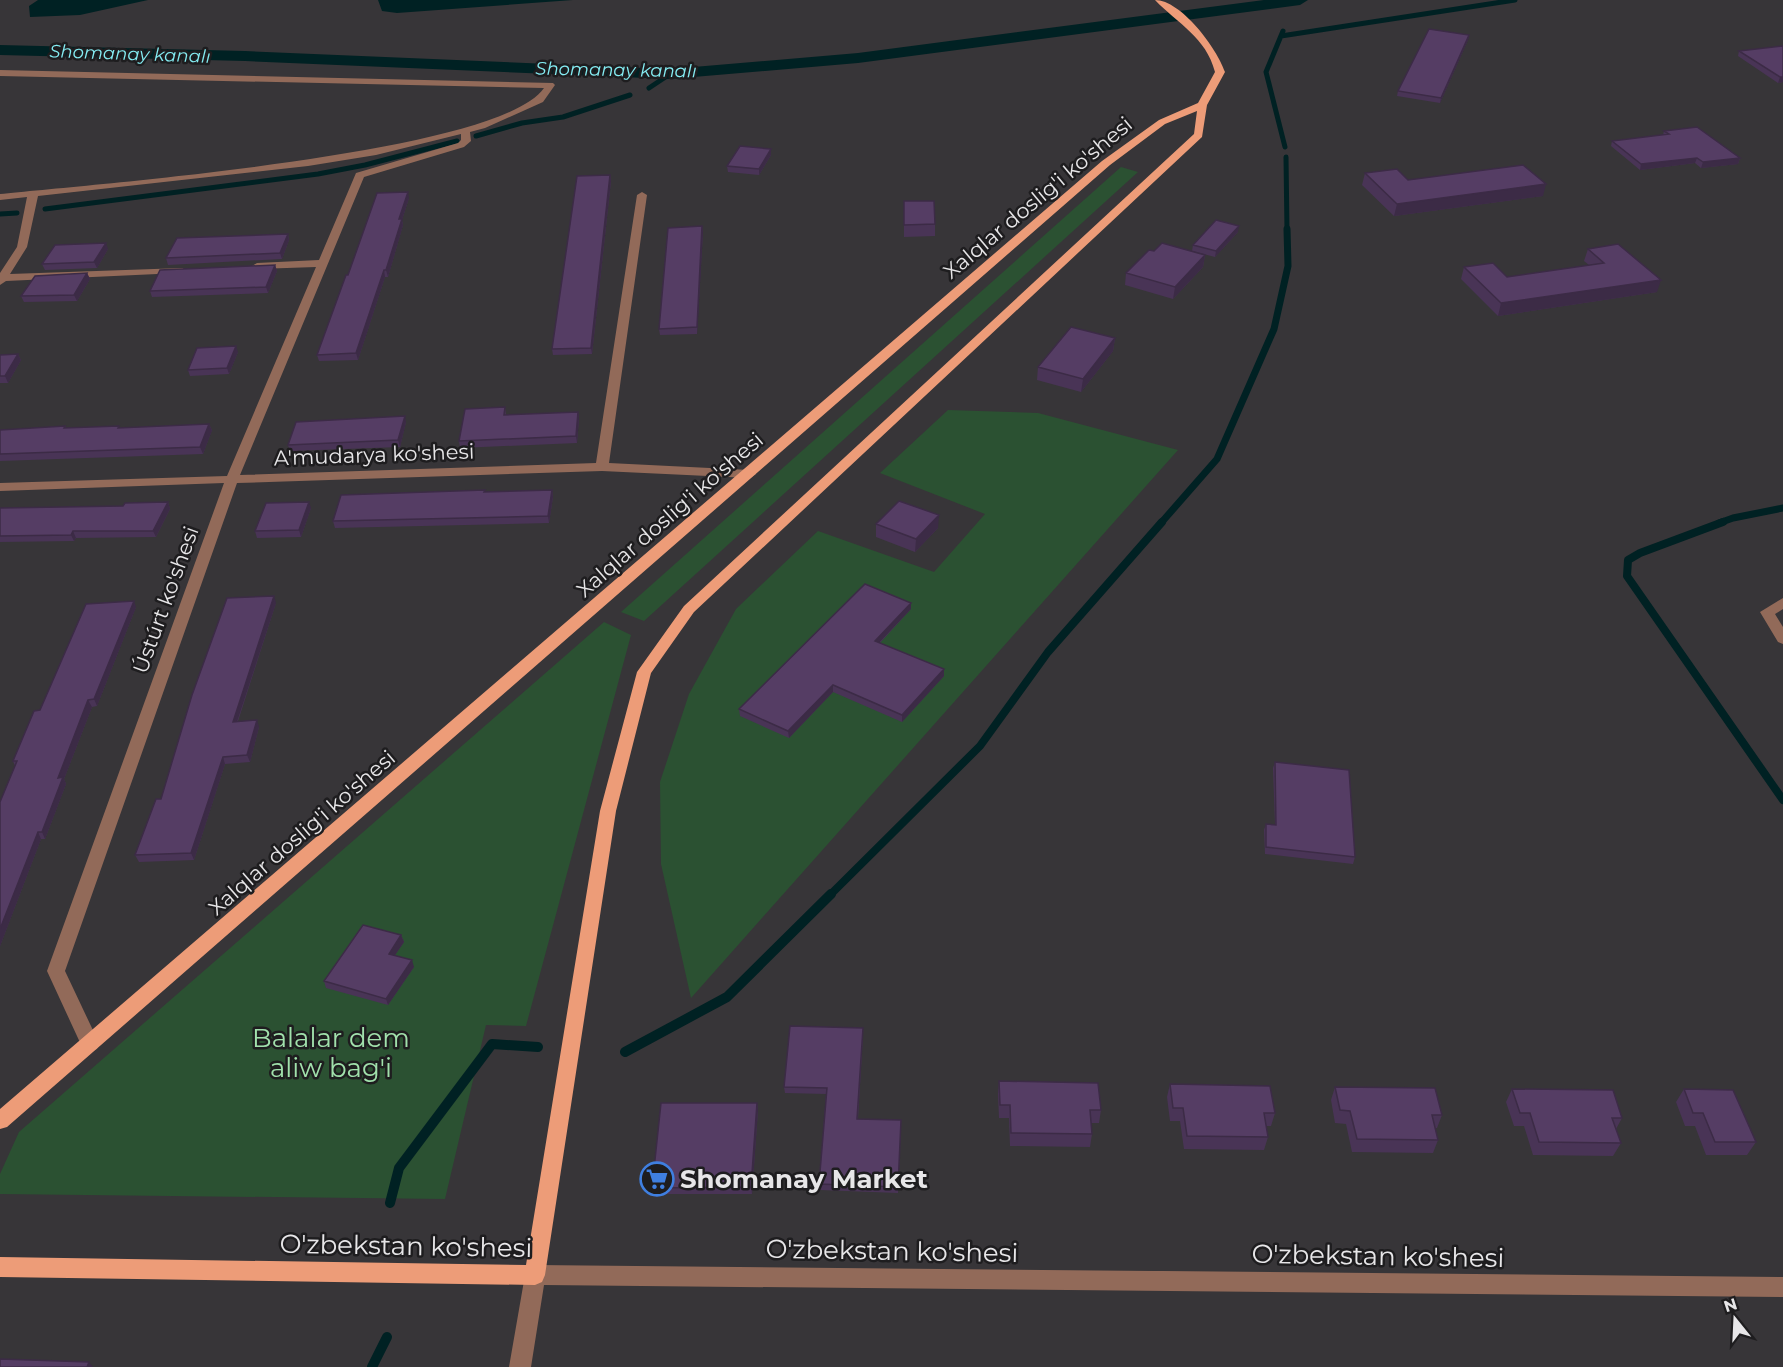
<svg xmlns="http://www.w3.org/2000/svg" width="1783" height="1367" font-family="Montserrat,sans-serif">
  <rect width="100%" height="100%" fill="#373538"/>
  <path fill="#2b5132" d="M1121,167L1138,172L644,621L621,612Z
    M948,410L1038,413L1178,450L691,998L661,864L660,782L689,694L736,609L818,531L934,572L985,514L880,473Z
    M604,622L631,635L526,1026L486,1025L445,1199L0,1194V1174L19,1132Z"/>
  <path fill="#002123" d="M38,0H148L80,15L30,17L29,6Z
    M378,0H573L397,13L382,11Z"/>
  <g fill="none" stroke-linecap="round" stroke-linejoin="round">
    <path stroke="#002123" stroke-width="5" d="M1283,31L1266,72L1285,147
      M1281,36L1515,0
      M649,88L670,74
      M476,136L522,123L563,117L630,95
      M1286,157L1287,231
      M45,209L318,174L365,165L457,141
      M0,214L17,213"/>
    <path stroke="#002123" stroke-width="7" d="M1161,523L1217,459L1274,329L1288,266L1287,229
      M1719,523L1733,518L1783,508"/>
    <path stroke="#002123" stroke-width="8" d="M1723,522L1640,553L1628,560L1627,576L1783,800
      M830,895L980,746L1048,652L1162,522"/>
    <path stroke="#002123" stroke-width="10" d="M625,1052L727,997L831,894
      M390,1203L399,1168L492,1044L538,1047
      M372,1367L387,1337"/>
    <path fill="#002123" fill-rule="evenodd" d="M1264,0H1308L1300,5L858,63L670,79L245,61L0,55V45L245,51L670,69L858,53Z"/>
    <path fill="#926a59" fill-rule="evenodd" d="M0,70L553,83L555,85L543,102L485,128L470,132L471,141L464,147L364,177L240,475L596,463L637,195L642,192L647,195L609,463L750,470L756,474L750,478L602,471L237,483L65,971L99,1043L97,1049L90,1051L83,1049L47,971L224,483L0,491V483L227,476L316,267L257,269L252,266L257,263L319,260L356,173L458,143L461,140V134L376,155L308,166L38,196L27,247L10,274L183,268L184,270L179,273L6,281L0,285V273L17,247L27,197L0,200V194C93,184 499,154 544,88L0,76Z
      M1783,598V609L1775,614L1783,627V644L1778,642L1760,612Z
      M535,1265L1783,1277V1297L544,1285L531,1367H509L525,1275L528,1268Z"/>
    <path fill="#ed9c78" fill-rule="evenodd" d="M1155,0C1181,0 1217,48 1225,72L1207,105L1202,137L694,612L651,673L616,811L545,1275L542,1282L535,1285L0,1277V1257L526,1265L600,811L637,672L684,606L1194,134L1197,111L1165,124L1110,165L7,1127L0,1129V1109L1102,161L1159,120L1198,103L1215,72C1206,37 1178,24 1155,0Z"/>
  </g>
  <path fill="#493456" d="M1469,35L1468,40L1440,103L1397,96L1398,91Z
    M1783,46V82L1778,83L1738,56L1739,51Z
    M1664,131L1740,158L1738,164L1701,168L1695,163L1640,170L1611,146L1612,141L1663,135Z
    M771,149V155L759,175L728,172L727,166Z
    M1365,173L1408,180L1543,196L1394,216L1362,185Z
    M610,175L611,181L592,354L553,355L552,349Z
    M409,198L402,220L403,225L388,277H385L358,360L319,361L317,355L348,275Z
    M904,201L935,224V236L904,237Z
    M702,226L703,232L697,334L660,335L659,329Z
    M1238,232L1215,257L1192,251L1193,245Z
    M288,234L289,240L282,259L168,265L166,258Z
    M108,249L97,268L45,270L42,264Z
    M1588,249L1657,292L1498,316L1461,279L1464,267L1507,277L1589,265L1584,261Z
    M1154,251L1205,255L1203,267L1173,299L1125,285L1126,273Z
    M275,265L277,271L268,293L152,297L150,291Z
    M87,273L90,279L77,301L24,302L21,296Z
    M1115,338L1113,351L1081,392L1037,380L1038,367Z
    M238,352L229,374L190,376L188,370Z
    M18,354L21,360L8,383H0V355Z
    M505,407L506,415L578,412L579,418L577,443L460,448L459,441Z
    M406,422L400,447L290,451L288,445Z
    M209,424L212,430L203,454L0,461V430L65,426L66,428H120Z
    M485,490V492L552,490L553,497L549,523L335,528L333,521Z
    M168,502L170,509L156,537L76,538L74,541L0,542V508L123,506Z
    M311,508L301,537L257,538L255,531Z
    M876,524L938,528L915,552L876,537Z
    M276,603L238,721L259,727L250,762L225,764L194,860L139,862L135,855L161,799Z
    M136,607L97,706L92,707L64,779L66,784L45,839H41L0,946V802L15,766L13,761L40,710Z
    M911,609L880,643L944,669V676L902,722L833,692L789,738L740,716L739,709Z
    M1275,762L1355,857L1353,864L1265,854L1264,830L1266,824L1275,825L1273,768Z
    M401,935L404,942L395,955L414,967L388,1005L326,988L324,981Z
    M863,1035L858,1119L901,1120L898,1193L820,1190L819,1184L826,1094L785,1093L784,1087Z
    M999,1081L1101,1110L1099,1123H1091L1092,1134L1090,1147L1010,1146L1009,1118H999L998,1094Z
    M1170,1084L1275,1113L1271,1126H1266L1268,1137L1264,1150L1184,1149L1180,1121H1170L1167,1097Z
    M1335,1087L1442,1115L1437,1128H1435L1438,1140L1433,1153L1352,1152L1346,1124L1335,1123L1331,1100Z
    M1512,1089L1622,1118L1616,1129L1621,1143L1613,1156L1533,1155L1524,1126H1514L1506,1102Z
    M1684,1089L1756,1142L1747,1155H1706L1695,1126H1685L1676,1102Z
    M757,1103L758,1110L752,1194H653L652,1188Z"/>
  <path fill="#3c2b46" d="M1469,35L1468,40L1440,103L1441,98Z
    M1780,77H1783V82L1778,83Z
    M771,149V155L759,175V169Z
    M1697,158L1695,163L1640,170L1641,164Z
    M1740,158L1738,164L1701,168L1703,162Z
    M610,175L611,181L592,354L591,348Z
    M1546,184L1543,196L1394,216L1397,204Z
    M408,192L409,198L402,220L403,225L388,277L386,270L399,219Z
    M702,226L703,232L697,334V327Z
    M1239,226L1238,232L1215,257L1216,251Z
    M288,234L289,240L282,259L280,253Z
    M106,243L108,249L97,268L94,262Z
    M1205,255L1203,267L1173,299L1175,287Z
    M275,265L277,271L268,293L266,287Z
    M384,270L385,277L358,360L356,353Z
    M87,273L90,279L77,301L74,295Z
    M1661,280L1657,292L1498,316L1501,303Z
    M1115,338L1113,351L1081,392L1083,379Z
    M236,346L238,352L229,374L227,368Z
    M18,354L21,360L8,383L5,376Z
    M578,412L579,418L577,443L576,436Z
    M405,416L406,422L400,447L398,440Z
    M209,424L212,430L203,454L200,447Z
    M552,490L553,497L549,523L548,516Z
    M168,502L170,509L156,537L153,531Z
    M309,502L311,508L301,537L299,530Z
    M939,515L938,528L915,552L916,539Z
    M73,531L76,538L74,541L71,535Z
    M274,596L276,603L235,728L233,722Z
    M134,601L136,607L97,706L94,699Z
    M911,603V609L875,647V641Z
    M944,669V676L902,722V715Z
    M833,685V692L789,738L788,731Z
    M88,700L92,707L64,779L66,784L45,839L42,832L58,778Z
    M257,720L259,727L250,762L247,755Z
    M223,757L225,764L194,860L191,853Z
    M38,832L41,839L0,946V929Z
    M401,935L404,942L391,961L389,954Z
    M412,960L414,967L388,1005L386,999Z
    M757,1103L758,1110L752,1194L751,1187Z
    M89,1362L93,1367H87Z"/>
  <path fill="#553d64" stroke="#3c2b46" stroke-width="1.5" d="M1429,29L1469,35L1441,98L1398,91Z
    M1783,46V77H1780L1739,51Z
    M1697,127L1740,158L1703,162L1697,158L1641,164L1612,141L1669,134L1664,131Z
    M740,146L771,149L759,169L727,166Z
    M1523,165L1546,184L1397,204L1365,173L1397,169L1408,180Z
    M610,175L591,348L552,349L577,176Z
    M408,192L399,219H402L386,270H384L356,353L317,355L346,275H348L377,193Z
    M904,201H934L935,224L904,225Z
    M1216,220L1239,226L1216,251L1193,245Z
    M702,226L697,327L659,329L668,228Z
    M288,234L280,253L166,258L177,238Z
    M106,243L94,262L42,264L55,245Z
    M1162,243L1205,255L1175,287L1126,273L1149,250L1154,251Z
    M1618,244L1661,280L1501,303L1464,267L1493,263L1507,277L1604,263L1588,249Z
    M275,265L266,287L150,291L160,270Z
    M87,273L74,295L21,296L35,276Z
    M1071,327L1115,338L1083,379L1038,367Z
    M236,346L227,368L188,370L197,348Z
    M18,354L5,376H0V355Z
    M505,407L504,415L578,412L576,436L459,441L465,409Z
    M405,416L398,440L288,445L296,422Z
    M209,424L200,447L0,454V430L65,426L64,428L119,426L118,428Z
    M485,490L484,492L552,490L548,516L333,521L341,495Z
    M899,501L939,515L916,539L876,524Z
    M168,502L153,531H73L71,535L0,536V508L123,506L125,503Z
    M309,502L299,530L255,531L266,503Z
    M865,584L911,603L875,641L944,669L902,715L833,685L788,731L739,709Z
    M274,596L233,722L257,720L247,755L223,757L191,853L135,855L156,799H161L192,695L227,598Z
    M134,601L94,699L88,700L58,778L63,777L42,832H38L0,929V802L17,761H13L34,711L40,710L86,604Z
    M1275,762L1349,770L1355,857L1266,847V824L1276,825Z
    M363,925L401,935L389,954L412,960L386,999L324,981Z
    M790,1026L863,1028L857,1119L901,1120L898,1187L819,1184L827,1088L784,1087Z
    M999,1081L1098,1083L1101,1110H1090L1092,1134L1011,1133L1010,1105H1000Z
    M1170,1084L1270,1086L1275,1113H1264L1268,1137L1187,1136L1183,1108H1173Z
    M1335,1087L1435,1088L1442,1115H1432L1438,1140L1357,1139L1350,1111L1340,1110Z
    M1512,1089L1613,1090L1622,1118H1612L1621,1143L1539,1142L1530,1113H1520Z
    M1684,1089L1733,1090L1756,1142H1715L1703,1113H1693Z
    M661,1103H757L751,1187L652,1188Z
    M0,1359L89,1362L87,1367H0Z"/>
  <defs>
    <symbol id="supermarket-ring" viewBox="-11 -11 22 22"><circle r="9.5" fill="#1e1d1f" stroke="#3f7fe0" stroke-width="1.5"/><path d="M-6-5.5h2.5l.6 2H6L4.5 2H-2.5L-4.4-4H-6ZM-1.5 3.2a1.3 1.3 0 1 0 .1 0ZM3 3.2a1.3 1.3 0 1 0 .1 0Z" fill="#3f7fe0"/></symbol>
  </defs>
  <g fill-rule="evenodd">
    <use href="#supermarket-ring" x="638" y="1160" width="38" height="38"/>
  </g>
  <g text-anchor="middle" stroke-width="5" stroke-linejoin="round" paint-order="stroke">
    <g font-size="18" font-style="italic" fill="#85eef4" stroke="#1e1d1f">
      <text transform="translate(130 54) rotate(2)" y="6">Shomanay kanalı</text>
      <text transform="translate(616 70) rotate(1)" y="6">Shomanay kanalı</text>
    </g>
    <g font-size="21" fill="#e7e6e8" stroke="#1e1d1f">
      <text transform="translate(1038 198) rotate(-40)" y="7">Xalqlar doslig'i ko'shesi</text>
      <text transform="translate(374 455) rotate(-2)" y="7">A'mudarya ko'shesi</text>
      <text transform="translate(670 515) rotate(-41)" y="7">Xalqlar doslig'i ko'shesi</text>
      <text transform="translate(166 600) rotate(-70)" y="7">Ústúrt ko'shesi</text>
      <text transform="translate(302 833) rotate(-41)" y="7">Xalqlar doslig'i ko'shesi</text>
    </g>
    <g font-size="26" fill="#a1e1ac" stroke="#1e1d1f">
      <text x="331" y="1047">Balalar dem<tspan x="331" dy="30">aliw bag'i</tspan></text>
    </g>
    <g font-size="26" font-weight="bold" fill="#e7e6e8" stroke="#1e1d1f" text-anchor="start">
      <text x="680" y="1188">Shomanay Market</text>
    </g>
    <g font-size="26" fill="#e7e6e8" stroke="#1e1d1f">
      <text transform="translate(406 1246) rotate(1)" y="9">O'zbekstan ko'shesi</text>
      <text transform="translate(892 1251) rotate(1)" y="9">O'zbekstan ko'shesi</text>
      <text transform="translate(1378 1256) rotate(1)" y="9">O'zbekstan ko'shesi</text>
    </g>
  </g>
  <g transform="translate(1735 1319) rotate(342)" stroke="#1e1d1f" stroke-width="4.5" paint-order="stroke">
  <path d="M0-4.5L10 22L0 15L-10 22Z" fill="#e7e6e8"/>
  <text y="-9" font-size="16" font-weight="bold" text-anchor="middle" fill="#e7e6e8">N</text>
  </g>
</svg>
